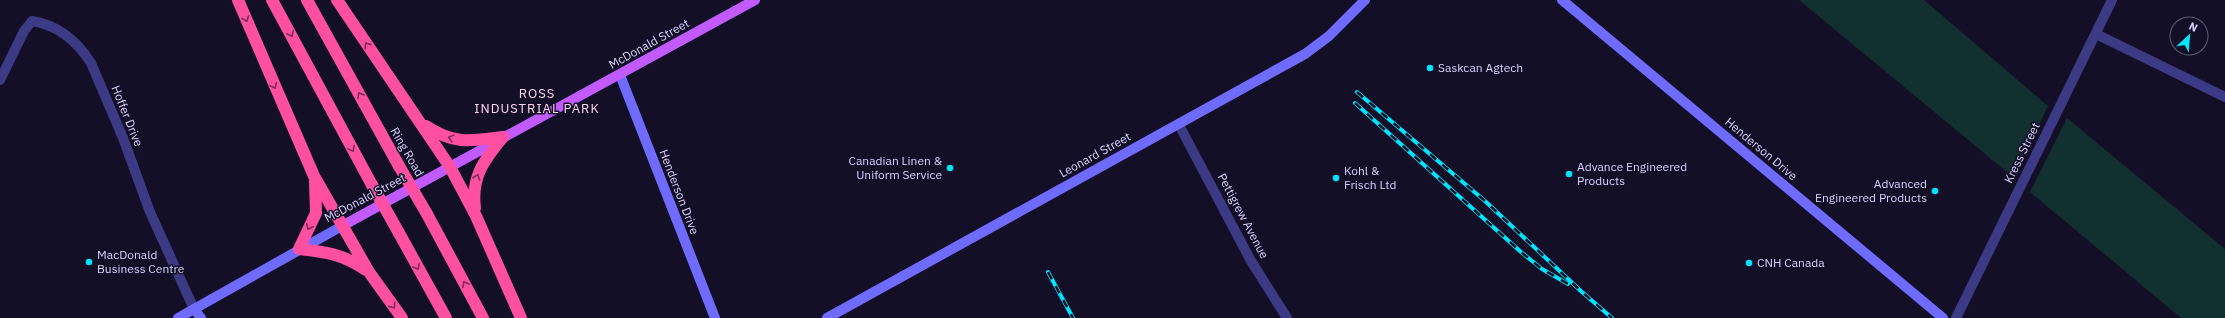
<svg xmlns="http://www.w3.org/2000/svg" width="2225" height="318" font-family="'IBM Plex Sans',sans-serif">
  <rect width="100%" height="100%" fill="#130f26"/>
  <path fill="#12302f" d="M1799,0H1924L2048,106L2013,177Z
    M2067,118L2225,249V318H2181L2030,192Z"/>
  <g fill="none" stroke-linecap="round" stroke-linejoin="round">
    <path stroke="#3d3a85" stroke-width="10" d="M2096,34L2225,97
      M0,80L24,31L32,21C58,25 77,41 91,63L123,138L150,212L194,309
      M1179,125L1251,261L1287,318
      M1956,318L2112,0"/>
    <path stroke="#6f6bff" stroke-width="10" d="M1562,0L1943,318
      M620,75L715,318
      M194,309L201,318
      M178,318L342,226
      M827,318L1305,54L1329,36L1365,0"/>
    <path stroke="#c25bff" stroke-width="10" d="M342,226L755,0"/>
    <path stroke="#ff4fa3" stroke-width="12" d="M238,0L314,176L369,272L402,318
      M272,0L372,185
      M307,0L399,166
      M337,0L450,167L476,216L521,318
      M426,126C454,145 472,141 503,137
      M315,181L316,213L299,249C326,252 343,254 366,270
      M475,208C471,177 484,160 503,137
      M427,214L483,318
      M399,233L446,318"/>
    <defs>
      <path id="rail" d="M1357,92L1485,201L1582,292L1612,318
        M1355,103L1521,252L1542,269L1568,284
        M1048,272L1073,318"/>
    </defs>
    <use href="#rail" stroke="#00e5ff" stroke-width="4"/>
    <use href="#rail" stroke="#130f26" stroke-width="2.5" stroke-dasharray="8" stroke-linecap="butt"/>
    <path stroke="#ff4fa3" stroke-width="12" d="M399,166L427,214
      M372,185L399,233"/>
  </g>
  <defs><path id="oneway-chevron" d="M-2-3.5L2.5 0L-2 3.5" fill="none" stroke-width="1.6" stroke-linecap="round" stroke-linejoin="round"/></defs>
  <g stroke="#7d2c5e">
    <use href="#oneway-chevron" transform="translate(246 19) rotate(68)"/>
    <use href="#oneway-chevron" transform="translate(291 34) rotate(61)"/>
    <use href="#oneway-chevron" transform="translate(367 45) rotate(-125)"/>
    <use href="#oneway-chevron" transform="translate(274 86) rotate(66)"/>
    <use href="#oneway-chevron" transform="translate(360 95) rotate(-119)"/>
    <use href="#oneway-chevron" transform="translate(451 138) rotate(-165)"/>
    <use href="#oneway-chevron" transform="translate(352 149) rotate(62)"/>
    <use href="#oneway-chevron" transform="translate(477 177) rotate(-71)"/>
    <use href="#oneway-chevron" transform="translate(309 227) rotate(115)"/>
    <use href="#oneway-chevron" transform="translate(417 267) rotate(61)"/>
    <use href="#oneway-chevron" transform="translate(465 284) rotate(-118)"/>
    <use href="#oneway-chevron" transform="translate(393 306) rotate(55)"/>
  </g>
  <g fill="#00e5ff" stroke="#130f26" stroke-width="1.5">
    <circle cx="1430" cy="68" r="4"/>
    <circle cx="950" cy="168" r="4"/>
    <circle cx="1569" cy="174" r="4"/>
    <circle cx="1336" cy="178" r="4"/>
    <circle cx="1935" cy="191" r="4"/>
    <circle cx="89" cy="262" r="4"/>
    <circle cx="1749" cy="263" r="4"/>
  </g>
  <g text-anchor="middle" stroke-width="3" stroke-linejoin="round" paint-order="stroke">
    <g font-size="12" fill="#d9d4ff" stroke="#130f26">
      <text transform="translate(649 44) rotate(-29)" y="4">McDonald Street</text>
      <text transform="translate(127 116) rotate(68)" y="4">Hoffer Drive</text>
      <text transform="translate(1761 149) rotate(40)" y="4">Henderson Drive</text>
      <text transform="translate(407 152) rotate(60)" y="4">Ring Road</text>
      <text transform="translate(2022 153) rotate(-64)" y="4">Kress Street</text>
      <text transform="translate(1095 155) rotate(-29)" y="4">Leonard Street</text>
      <text transform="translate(679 192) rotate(69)" y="4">Henderson Drive</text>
      <text transform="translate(365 198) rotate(-28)" y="4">McDonald Street</text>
      <text transform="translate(1243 216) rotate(62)" y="4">Pettigrew Avenue</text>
    </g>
    <g font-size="12" fill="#d9d4ff" stroke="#130f26" text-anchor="start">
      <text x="1438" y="72">Saskcan Agtech</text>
      <text x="942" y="165" text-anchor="end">Canadian Linen &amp;<tspan x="942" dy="14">Uniform Service</tspan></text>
      <text x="1577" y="171">Advance Engineered<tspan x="1577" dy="14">Products</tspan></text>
      <text x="1344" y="175">Kohl &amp;<tspan x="1344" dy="14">Frisch Ltd</tspan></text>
      <text x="1927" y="188" text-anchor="end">Advanced<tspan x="1927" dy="14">Engineered Products</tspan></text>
      <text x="97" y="259">MacDonald<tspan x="97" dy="14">Business Centre</tspan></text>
      <text x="1757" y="267">CNH Canada</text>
    </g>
    <g font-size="13" letter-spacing="1" fill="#ffd6f0" stroke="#130f26">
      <text x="537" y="98">ROSS<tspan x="537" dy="15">INDUSTRIAL PARK</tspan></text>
    </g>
  </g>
  <g transform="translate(2189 36) rotate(26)"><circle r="19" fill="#130f26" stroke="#625e7d"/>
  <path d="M0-3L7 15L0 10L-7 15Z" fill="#00e5ff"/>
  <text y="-6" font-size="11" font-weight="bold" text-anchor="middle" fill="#d9d4ff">N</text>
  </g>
</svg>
